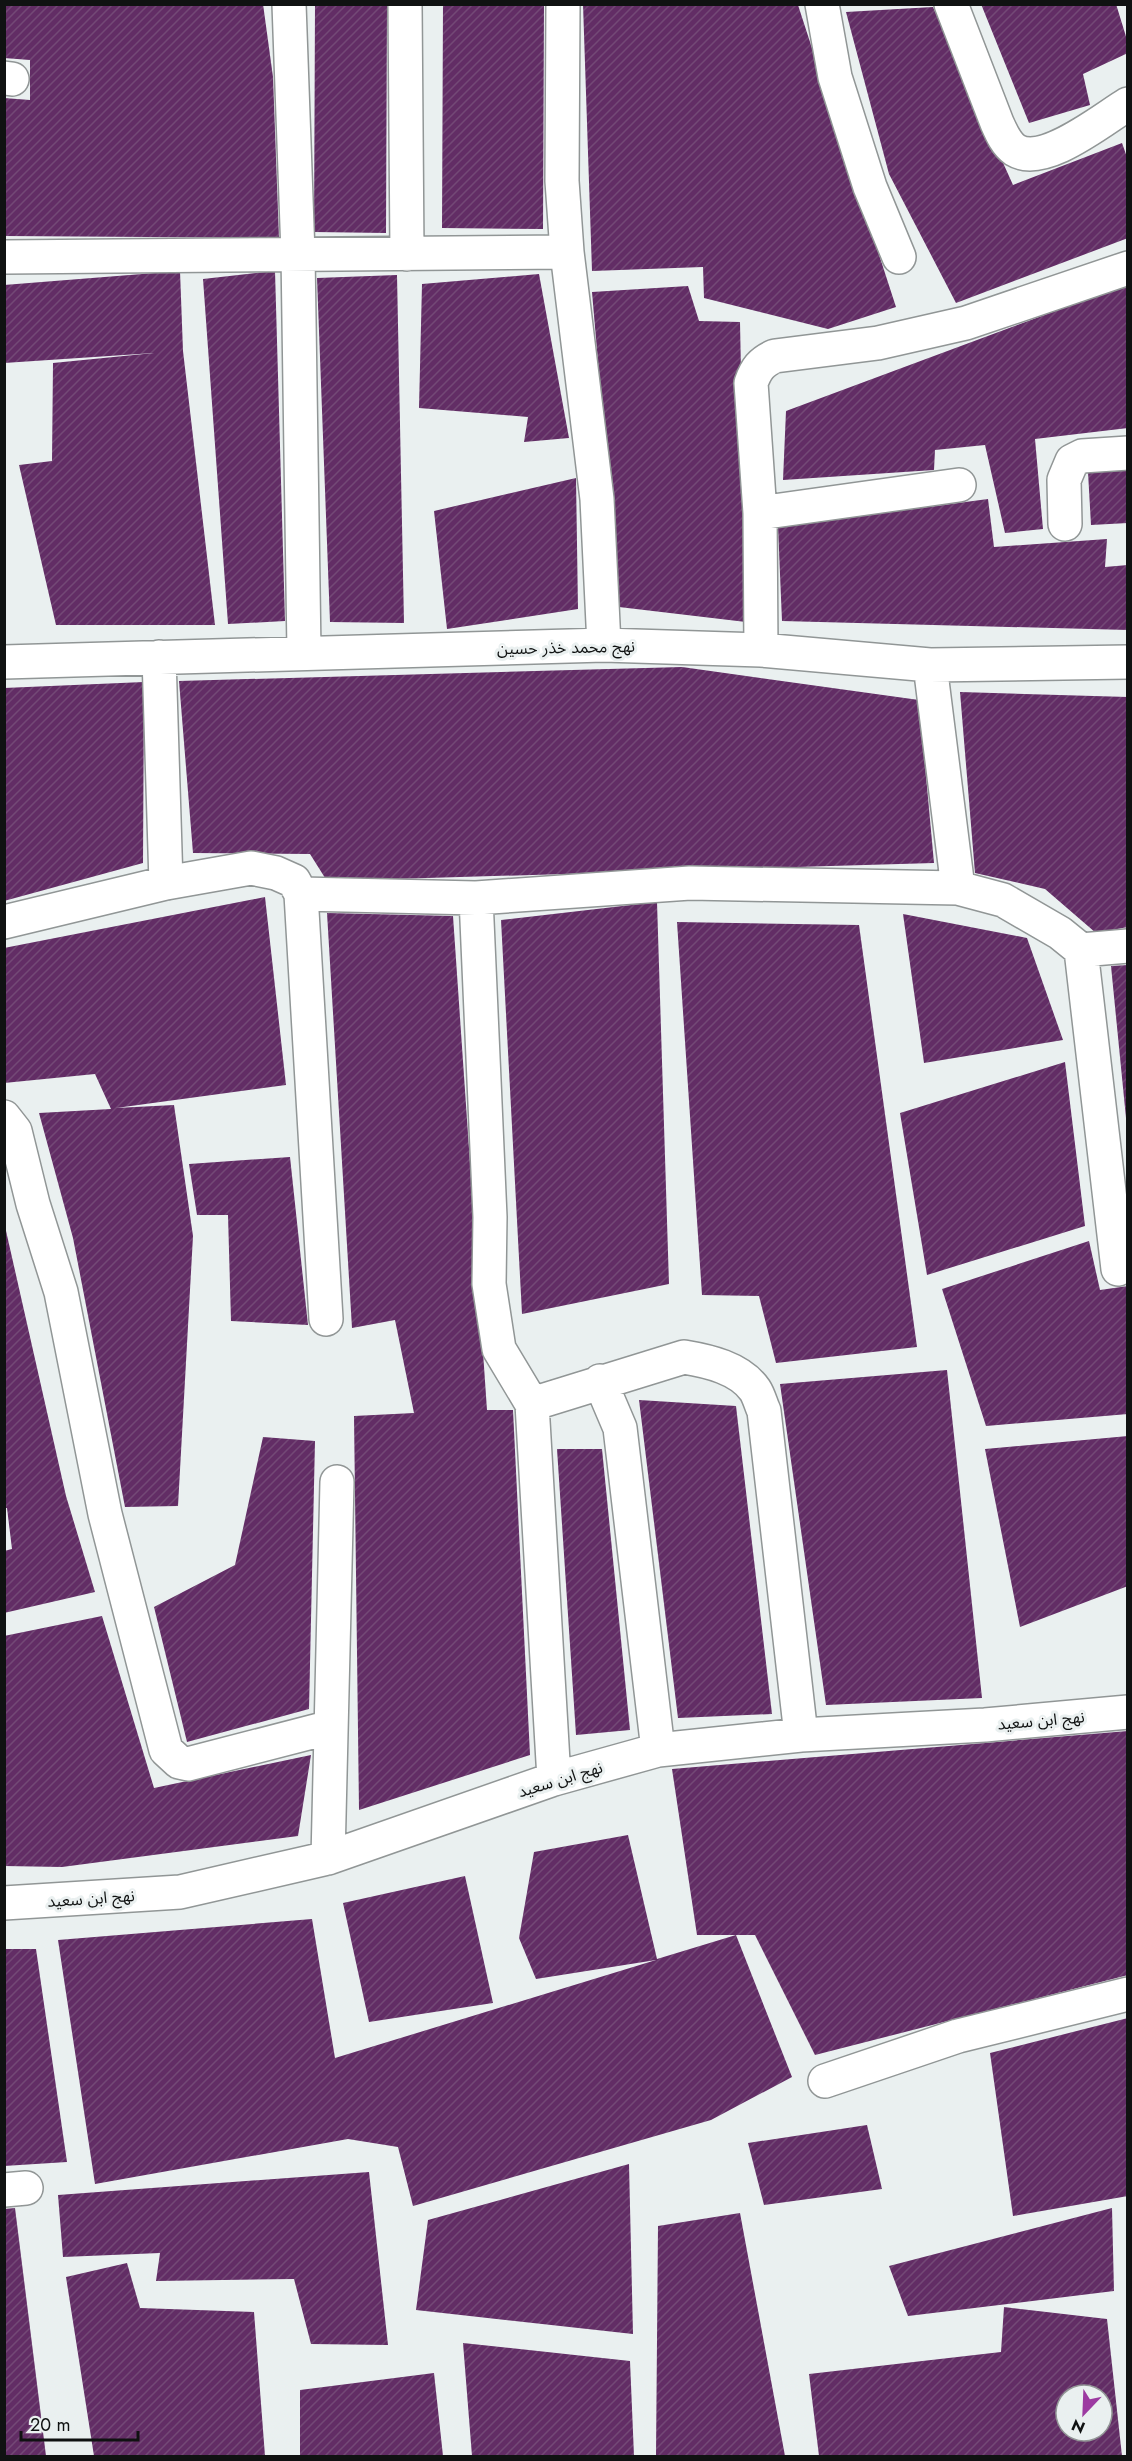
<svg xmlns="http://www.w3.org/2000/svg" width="1132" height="2461" font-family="Jost,'Noto Sans Arabic',sans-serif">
  <defs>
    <pattern id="building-hatch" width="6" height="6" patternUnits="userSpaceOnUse" patternTransform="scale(1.5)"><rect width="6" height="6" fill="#622d65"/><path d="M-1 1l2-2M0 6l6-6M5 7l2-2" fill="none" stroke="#734976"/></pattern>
  </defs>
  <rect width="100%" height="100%" fill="#eaf0f0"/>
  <path fill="url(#building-hatch)" fill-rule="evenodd" d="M4,4H263L273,77L279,238L4,236V98L30,100V60L4,58Z
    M315,4H387L386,233L314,232Z
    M443,4H544L543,229L442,228Z
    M583,4L798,5L896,307L828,329L704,298L703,267L592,271Z
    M981,4H1116L1128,43V53L1083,74L1090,105L1029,123Z
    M933,7L1013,185L1122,143L1128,160V238L956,303L889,174L846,12Z
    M180,271L183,351L215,625H56L19,465L52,461L53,363L154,353L4,363V285Z
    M275,271L285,621L228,624L203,279Z
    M539,274L569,438L524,442L528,417L419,408L422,284Z
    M397,275L404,623L330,622L317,278Z
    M1128,284V428L1035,439L1043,529L1005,533L985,445L935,450L934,470L783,480L786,411Z
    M688,286L699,321L740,322L746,622L619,607L592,292Z
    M1128,470V523L1091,525L1088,472Z
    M576,478L578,609L447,629L434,511Z
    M988,499L994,547L1107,539L1105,567L1128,565V630L782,621L778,527Z
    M682,667L919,700L934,863L327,881L310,854L193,853L179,681Z
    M144,682L143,863L4,901V688Z
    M960,692L1128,697V927L1096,933L1045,889L975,873Z
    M265,897L286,1085L116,1108L174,1105L193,1236L178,1506L125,1507L73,1238L39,1113L111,1109L95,1074L4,1083V948Z
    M657,902L669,1284L522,1314L501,920Z
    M327,913L453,916L487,1410H513L530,1755L359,1810L354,1416L414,1413L395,1320L352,1328Z
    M903,914L1027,938L1063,1040L924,1063Z
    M677,922L859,925L917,1347L776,1363L759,1296L702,1295Z
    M1128,965V1118H1126L1111,966Z
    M1065,1062L1085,1226L927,1275L900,1113Z
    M290,1157L308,1325L231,1321L228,1215H197L189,1164Z
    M4,1222L66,1496L95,1592L4,1613V1551L12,1549L7,1508H4Z
    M1089,1241L1100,1290L1128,1286V1414L986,1426L942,1289Z
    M947,1370L982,1698L826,1705L780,1384Z
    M639,1400L736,1406L772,1714L678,1718Z
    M1128,1436V1586L1020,1627L985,1449Z
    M263,1437L315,1441L309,1709L187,1742L154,1607L235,1565Z
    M557,1449H602L630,1730L576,1735Z
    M102,1616L154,1788L311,1755L298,1836L62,1867L4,1866V1636Z
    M1128,1731V1975L815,2055L755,1935H736L792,2077L711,2120L413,2206L398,2147L348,2139L95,2184L58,1940L312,1919L335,2058L656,1960L536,1979L519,1938L534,1852L628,1835L657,1959L736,1935H697L672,1769Z
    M465,1876L493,2003L369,2022L343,1903Z
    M4,1949H36L67,2162L4,2166Z
    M1128,2018V2196L1013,2216L990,2053Z
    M867,2125L882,2189L764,2205L748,2143Z
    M629,2164L633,2334L416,2310L428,2220Z
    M369,2172L388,2345L311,2344L294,2279L156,2281L160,2253L63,2257L58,2195Z
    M15,2208L46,2456H4V2209Z
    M1112,2208L1114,2291L908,2316L889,2266Z
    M740,2213L785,2456H656L658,2226Z
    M127,2263L140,2308L254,2312L265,2456H94L66,2277Z
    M1004,2307L1107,2319L1122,2456H819L809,2374L1001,2352ZM1066,2395H1102V2431H1066Z
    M463,2343L630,2361L634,2456H472Z
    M434,2373L443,2456H300V2390Z"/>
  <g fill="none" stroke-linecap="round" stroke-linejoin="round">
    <defs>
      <path id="street" d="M289,4L298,254L304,652
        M405,4L407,254
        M563,4L562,181L567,252L597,499L604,645
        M822,4L835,77L870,187L899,257
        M951,4L997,123C1001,132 1006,144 1015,150C1044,168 1103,119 1128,104
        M4,78L12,79
        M4,257L567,252
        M760,513L959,485
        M1065,524L1064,480L1072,461L1082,456L1128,453
        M761,650L760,513L751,383C756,369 761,362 775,356L878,343L966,323L1128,268
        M159,657L166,883
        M4,662L604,645L761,650L930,665L1128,662
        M930,665L958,888
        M301,894L326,1319
        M476,898L490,1217L489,1284L499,1349L532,1404L554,1779
        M4,922L166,883L251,868L276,873L294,881L301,894L476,898L690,883L958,888L1003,900L1060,933L1081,950L1128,946
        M1081,950L1118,1269
        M4,1117L15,1131L33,1204L61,1292L105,1514L166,1750L179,1762L188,1764L331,1727
        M600,1381L620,1428L658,1750
        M532,1404L684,1357C708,1361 740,1368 755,1390C759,1396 761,1405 764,1411L801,1735
        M328,1858L337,1482
        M4,1903L180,1892L328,1858L554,1779L658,1750L801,1735L985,1725L1128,1712
        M825,2081L958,2036L1128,1994
        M4,2190L26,2188"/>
    </defs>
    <use href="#street" stroke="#919696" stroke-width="36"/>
    <use href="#street" stroke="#fff" stroke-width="33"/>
  </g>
  <g text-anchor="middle" stroke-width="6" stroke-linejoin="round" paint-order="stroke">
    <g font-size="16" fill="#101212" stroke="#eaf0f0">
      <text transform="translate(566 647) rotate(-1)" y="6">نهج محمد خذر حسين</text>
      <text transform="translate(1041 1720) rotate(-5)" y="6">نهج ابن سعيد</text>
      <text transform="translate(560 1779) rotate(-17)" y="6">نهج ابن سعيد</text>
      <text transform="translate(91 1898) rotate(-4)" y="6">نهج ابن سعيد</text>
    </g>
  </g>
  <rect width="1132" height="2461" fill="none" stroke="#101212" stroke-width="12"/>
  <g transform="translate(1084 2413) rotate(203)"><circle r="28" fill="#eaf0f0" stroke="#939797" stroke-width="1.5"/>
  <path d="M0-4.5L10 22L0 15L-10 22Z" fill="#9c3aa1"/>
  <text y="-9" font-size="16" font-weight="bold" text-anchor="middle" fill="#101212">N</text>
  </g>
  <path d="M21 2431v9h117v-9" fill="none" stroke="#101212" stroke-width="3"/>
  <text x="30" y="2431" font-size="18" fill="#101212" stroke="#eaf0f0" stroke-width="4.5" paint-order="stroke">20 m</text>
</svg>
